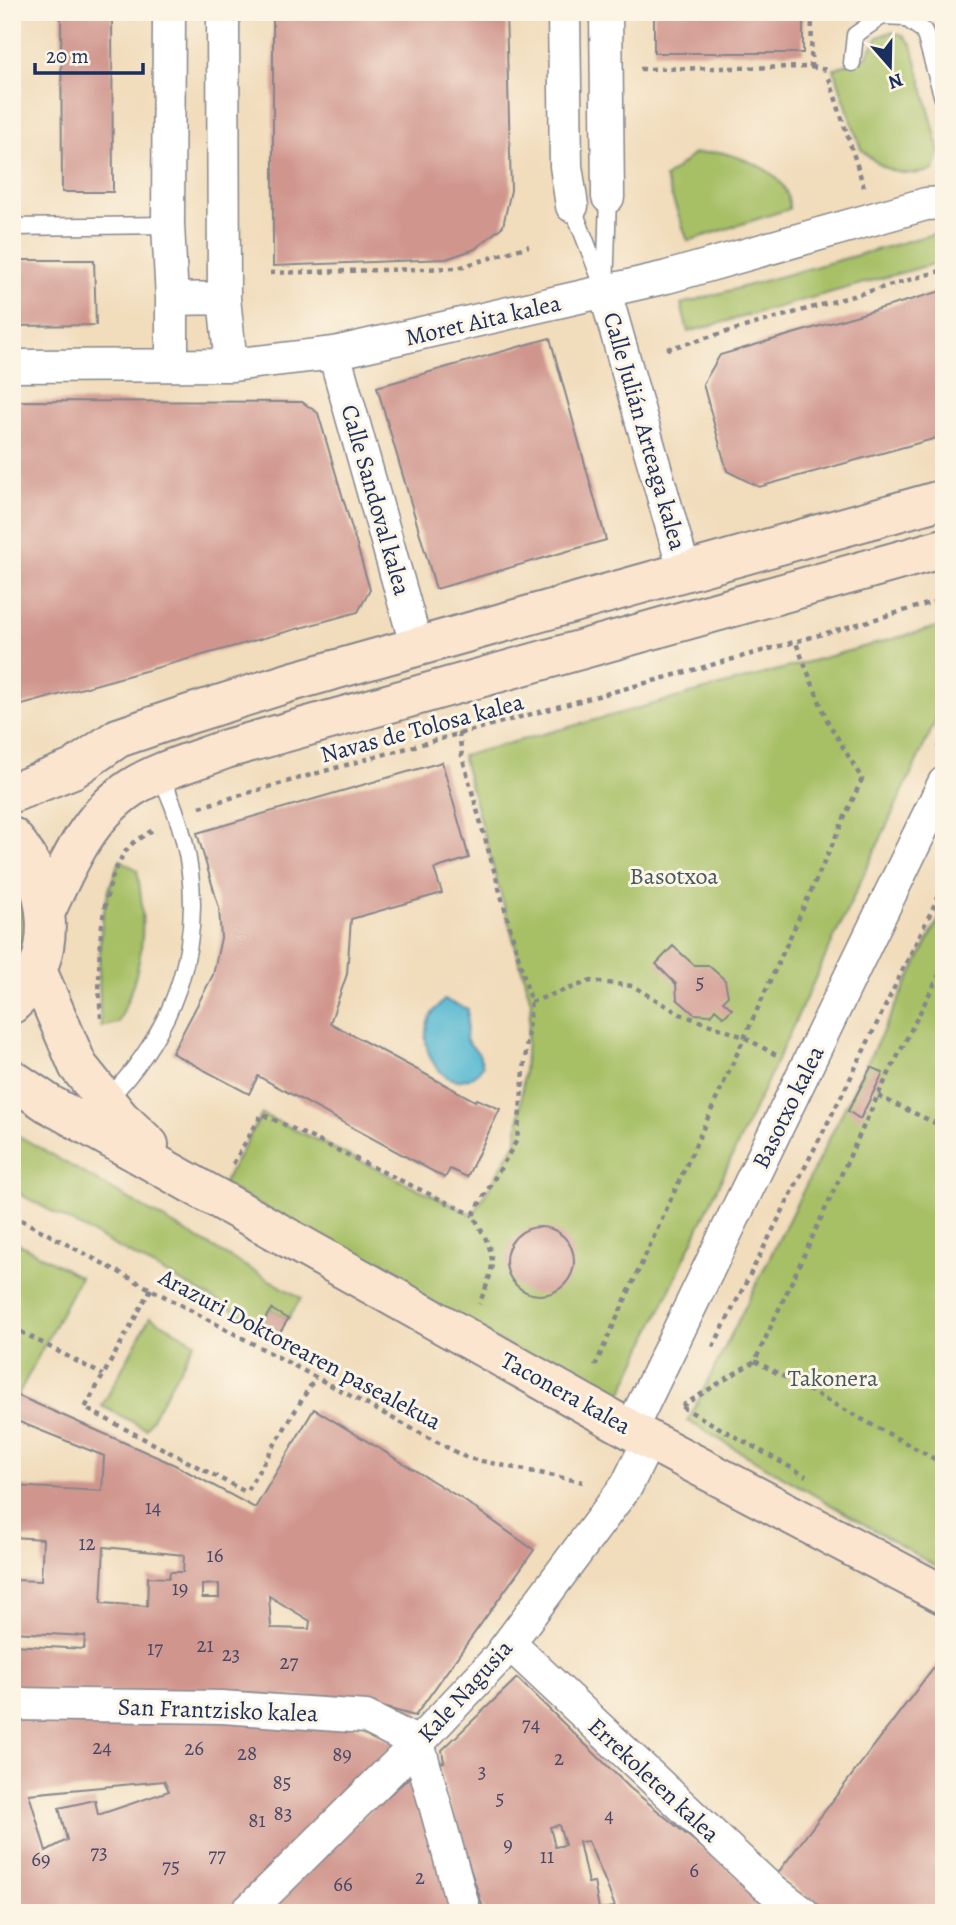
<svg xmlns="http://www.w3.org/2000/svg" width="956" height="1925" font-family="Alegreya,serif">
  <rect width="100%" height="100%" fill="#fcf5e5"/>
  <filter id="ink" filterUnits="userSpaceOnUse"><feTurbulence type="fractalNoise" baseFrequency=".0143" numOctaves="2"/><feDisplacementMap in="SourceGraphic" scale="14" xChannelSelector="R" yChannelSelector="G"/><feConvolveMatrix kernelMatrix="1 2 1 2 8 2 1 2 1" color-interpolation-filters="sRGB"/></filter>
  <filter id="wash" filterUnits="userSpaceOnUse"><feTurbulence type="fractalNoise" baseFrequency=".00686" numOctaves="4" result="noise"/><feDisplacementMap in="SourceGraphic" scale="28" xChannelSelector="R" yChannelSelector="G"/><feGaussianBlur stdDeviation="1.57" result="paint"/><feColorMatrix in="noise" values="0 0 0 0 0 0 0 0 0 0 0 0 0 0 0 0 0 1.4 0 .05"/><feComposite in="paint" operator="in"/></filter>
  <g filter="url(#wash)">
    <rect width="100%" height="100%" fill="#f1dcbb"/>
    <path fill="#a7c066" stroke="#617862" stroke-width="2" d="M890,32L903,35L912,45L940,152L933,170C904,179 882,171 861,149L834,69L866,57L878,37Z
      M720,152C747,159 791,173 789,209L688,241L665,178L694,154Z
      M944,231V261L688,332L681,304Z
      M944,625V703L615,1407L223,1184L262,1114L473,1215L517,1140L531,1002L462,756Z
      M121,860L137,870C148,929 143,969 118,1023L101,1027C98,974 95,908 121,860Z
      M12,882C25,909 27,942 12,968Z
      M944,909V1571L688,1421Z
      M12,1132L301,1298L288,1319L271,1309L261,1325L12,1190Z
      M12,1240L80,1277L18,1395L12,1393Z
      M150,1317L195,1342L146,1429L102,1406Z"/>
    <path fill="#54b8d2" stroke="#387498" stroke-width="2" d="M444,1000L468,1009L466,1040L479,1054L483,1066C454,1106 412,1053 430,1017C433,1011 440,1005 444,1000Z"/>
    <g id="blocks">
      <path fill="#d0968e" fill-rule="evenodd" d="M61,12H112L113,192H62Z
        M273,12H506L511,190L503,226L475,249L446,259L273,266Z
        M654,12H803V53H654Z
        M12,260H94L96,325L12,326Z
        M941,291L944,293V436L759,487L727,471L703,384L720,355Z
        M550,338L606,540L436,589L377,387Z
        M12,401L302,402L318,413L370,590L358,612L15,707L12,706Z
        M442,762L469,858L434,869L442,893L351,919L347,974L330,1023L475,1101L477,1099L500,1109L467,1177L450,1169L445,1178L258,1076L249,1094L172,1053L213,975L221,938L219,908L197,833Z
        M673,946L694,965H708L725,980L728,996L723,1001L732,1009L724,1017L715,1009L711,1015L694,1014L677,999L676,984L656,964Z
        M871,1067L883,1073L860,1119L848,1111Z
        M506 1261a34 34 0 1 1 68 0a34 34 0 1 1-68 0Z
        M271,1309L288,1319L276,1339L259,1329Z
        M12,1393L175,1465L255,1508L314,1409L462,1499L534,1550L415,1716L361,1701L307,1697L12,1690V1645L84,1649L85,1636L12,1632V1580L41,1581L43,1539L12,1537V1486L102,1491L104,1456L12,1419ZM104,1547L184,1555L183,1572H170L169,1578L148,1577L147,1606L101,1603ZM219,1584V1598H202V1585ZM269,1596L310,1621L309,1629L271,1628Z
        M940,1659L944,1662V1913H829L777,1874Z
        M517,1678L630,1788L782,1913H485L453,1818L439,1763L444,1762L442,1750ZM559,1825L565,1845L555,1847L550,1827ZM588,1841L606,1883L615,1907L599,1909L594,1882L588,1883L579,1842Z
        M12,1712L346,1723L396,1743L227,1913H12ZM164,1781L169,1791L98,1815L95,1800L59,1808L67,1840L46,1851L29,1794Z
        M409,1778L417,1779L460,1913H269L351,1827Z"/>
    </g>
  </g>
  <g filter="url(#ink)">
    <use href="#blocks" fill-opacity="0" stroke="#86868c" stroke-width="2"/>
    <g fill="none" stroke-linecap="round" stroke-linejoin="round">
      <defs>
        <path id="lane" d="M852,63L855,35L882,16L904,17L924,31L944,102
          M572,206L602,283
          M12,227L168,225
          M605,292L608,197
          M106,1101C197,1008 217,892 160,775"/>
        <path id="street" d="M169,12L168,225L172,299L224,298
          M223,12L224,298L231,365
          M564,12L566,166L572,206
          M606,12L608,197
          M605,292L684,570
          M334,353L417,648
          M172,365V299
          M12,366L231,365L334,353L667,277L926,204L944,203
          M631,1429L944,783
          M509,1643L765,1884L803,1913
          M12,1704L222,1707L366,1717L418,1743
          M418,1743L465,1913
          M246,1913L418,1743L497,1659L627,1485L649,1440"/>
        <path id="secondary" d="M12,793L73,769L118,738L177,718L291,682L944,499
          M12,837C52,882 62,961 12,1004
          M46,911C67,866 87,817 131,788C159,770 195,761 226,749L944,548
          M37,970L78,1066L120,1118L149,1145
          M12,1079L49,1104L649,1440L944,1595"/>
      </defs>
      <use href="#lane" stroke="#86868c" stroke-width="19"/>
      <use href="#street" stroke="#86868c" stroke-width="35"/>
      <use href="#secondary" stroke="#86868c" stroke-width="42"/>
      <path stroke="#86868c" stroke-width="4.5" stroke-dasharray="5 5" stroke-linecap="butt" d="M811,67L827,70
        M640,69L811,67L812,12
        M829,78L864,187
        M270,273L458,268L529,246
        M667,349L944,270
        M459,732L462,756L531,1002L517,1140L473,1215C496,1256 498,1260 479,1304
        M938,749L944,738
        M200,807C447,734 697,672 944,599
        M531,1002L591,981L633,986L680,1014L744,1037L776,1055
        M101,1018C97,970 97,888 128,848C134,840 146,835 154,829
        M878,1096L935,1123L944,1132
        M233,1164L262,1114L473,1215
        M12,1215L467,1458L583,1482
        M151,1289L85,1408L246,1492L315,1378
        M12,1327L103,1375
        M713,1347L848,1083L944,885
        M755,1361L944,1464
        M595,1366L862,779L827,720L796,643
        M682,1406L755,1361L878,1095L944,965
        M682,1407L806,1476"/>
      <use href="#lane" stroke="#fff" stroke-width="16"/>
      <use href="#street" stroke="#fff" stroke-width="32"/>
      <use href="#secondary" stroke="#fbe5cf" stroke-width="38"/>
    </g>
  </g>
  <g text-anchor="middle" stroke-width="6" stroke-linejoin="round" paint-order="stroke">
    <g font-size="21" fill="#48496a">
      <text x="700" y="989">5</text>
      <text x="153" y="1514">14</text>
      <text x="87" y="1550">12</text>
      <text x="215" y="1562">16</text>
      <text x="180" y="1595">19</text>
      <text x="205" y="1652">21</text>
      <text x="155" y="1655">17</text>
      <text x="231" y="1661">23</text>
      <text x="289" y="1669">27</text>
      <text x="531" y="1731">74</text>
      <text x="102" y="1754">24</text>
      <text x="194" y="1755">26</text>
      <text x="247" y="1760">28</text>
      <text x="342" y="1761">89</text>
      <text x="559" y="1765">2</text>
      <text x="482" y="1778">3</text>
      <text x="282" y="1789">85</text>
      <text x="500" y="1805">5</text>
      <text x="283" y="1820">83</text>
      <text x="609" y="1822">4</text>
      <text x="257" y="1827">81</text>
      <text x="508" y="1851">9</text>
      <text x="99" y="1859">73</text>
      <text x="217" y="1862">77</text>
      <text x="547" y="1863">11</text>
      <text x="41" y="1866">69</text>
      <text x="171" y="1873">75</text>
      <text x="694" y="1877">6</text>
      <text x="420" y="1884">2</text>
      <text x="343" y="1891">66</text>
    </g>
    <g font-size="24" fill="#1b2f5e" stroke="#fcf5e5">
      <text transform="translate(483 320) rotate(-13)" y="8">Moret Aita kalea</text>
      <text transform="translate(645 431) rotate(74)" y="8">Calle Julián Arteaga kalea</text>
      <text transform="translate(376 500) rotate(74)" y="8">Calle Sandoval kalea</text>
      <text transform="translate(422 728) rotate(-15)" y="8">Navas de Tolosa kalea</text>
      <text transform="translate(788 1107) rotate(-64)" y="8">Basotxo kalea</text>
      <text transform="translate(300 1349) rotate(28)" y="8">Arazuri Doktorearen pasealekua</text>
      <text transform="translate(566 1393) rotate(29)" y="8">Taconera kalea</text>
      <text transform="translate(465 1691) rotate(-48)" y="8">Kale Nagusia</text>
      <text transform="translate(218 1710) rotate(2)" y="8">San Frantzisko kalea</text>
      <text transform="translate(654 1780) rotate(43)" y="8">Errekoleten kalea</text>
    </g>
    <g font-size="24" fill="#455a60" stroke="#fcf5e5">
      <text x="674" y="884">Basotxoa</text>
      <text x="833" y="1386">Takonera</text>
    </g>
  </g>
  <rect width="956" height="1925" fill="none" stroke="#fcf5e5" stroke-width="42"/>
  <g transform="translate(890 66) rotate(160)" stroke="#fcf5e5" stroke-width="5" paint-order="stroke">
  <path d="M0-5L12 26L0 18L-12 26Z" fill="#1b2f5e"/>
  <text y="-10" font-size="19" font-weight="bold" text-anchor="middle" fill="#1b2f5e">N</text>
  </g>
  <path d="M35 63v10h108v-10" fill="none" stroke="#1b2f5e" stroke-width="3.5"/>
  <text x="46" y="63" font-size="21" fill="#1b2f5e" stroke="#fcf5e5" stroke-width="5" paint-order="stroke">20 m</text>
</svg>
